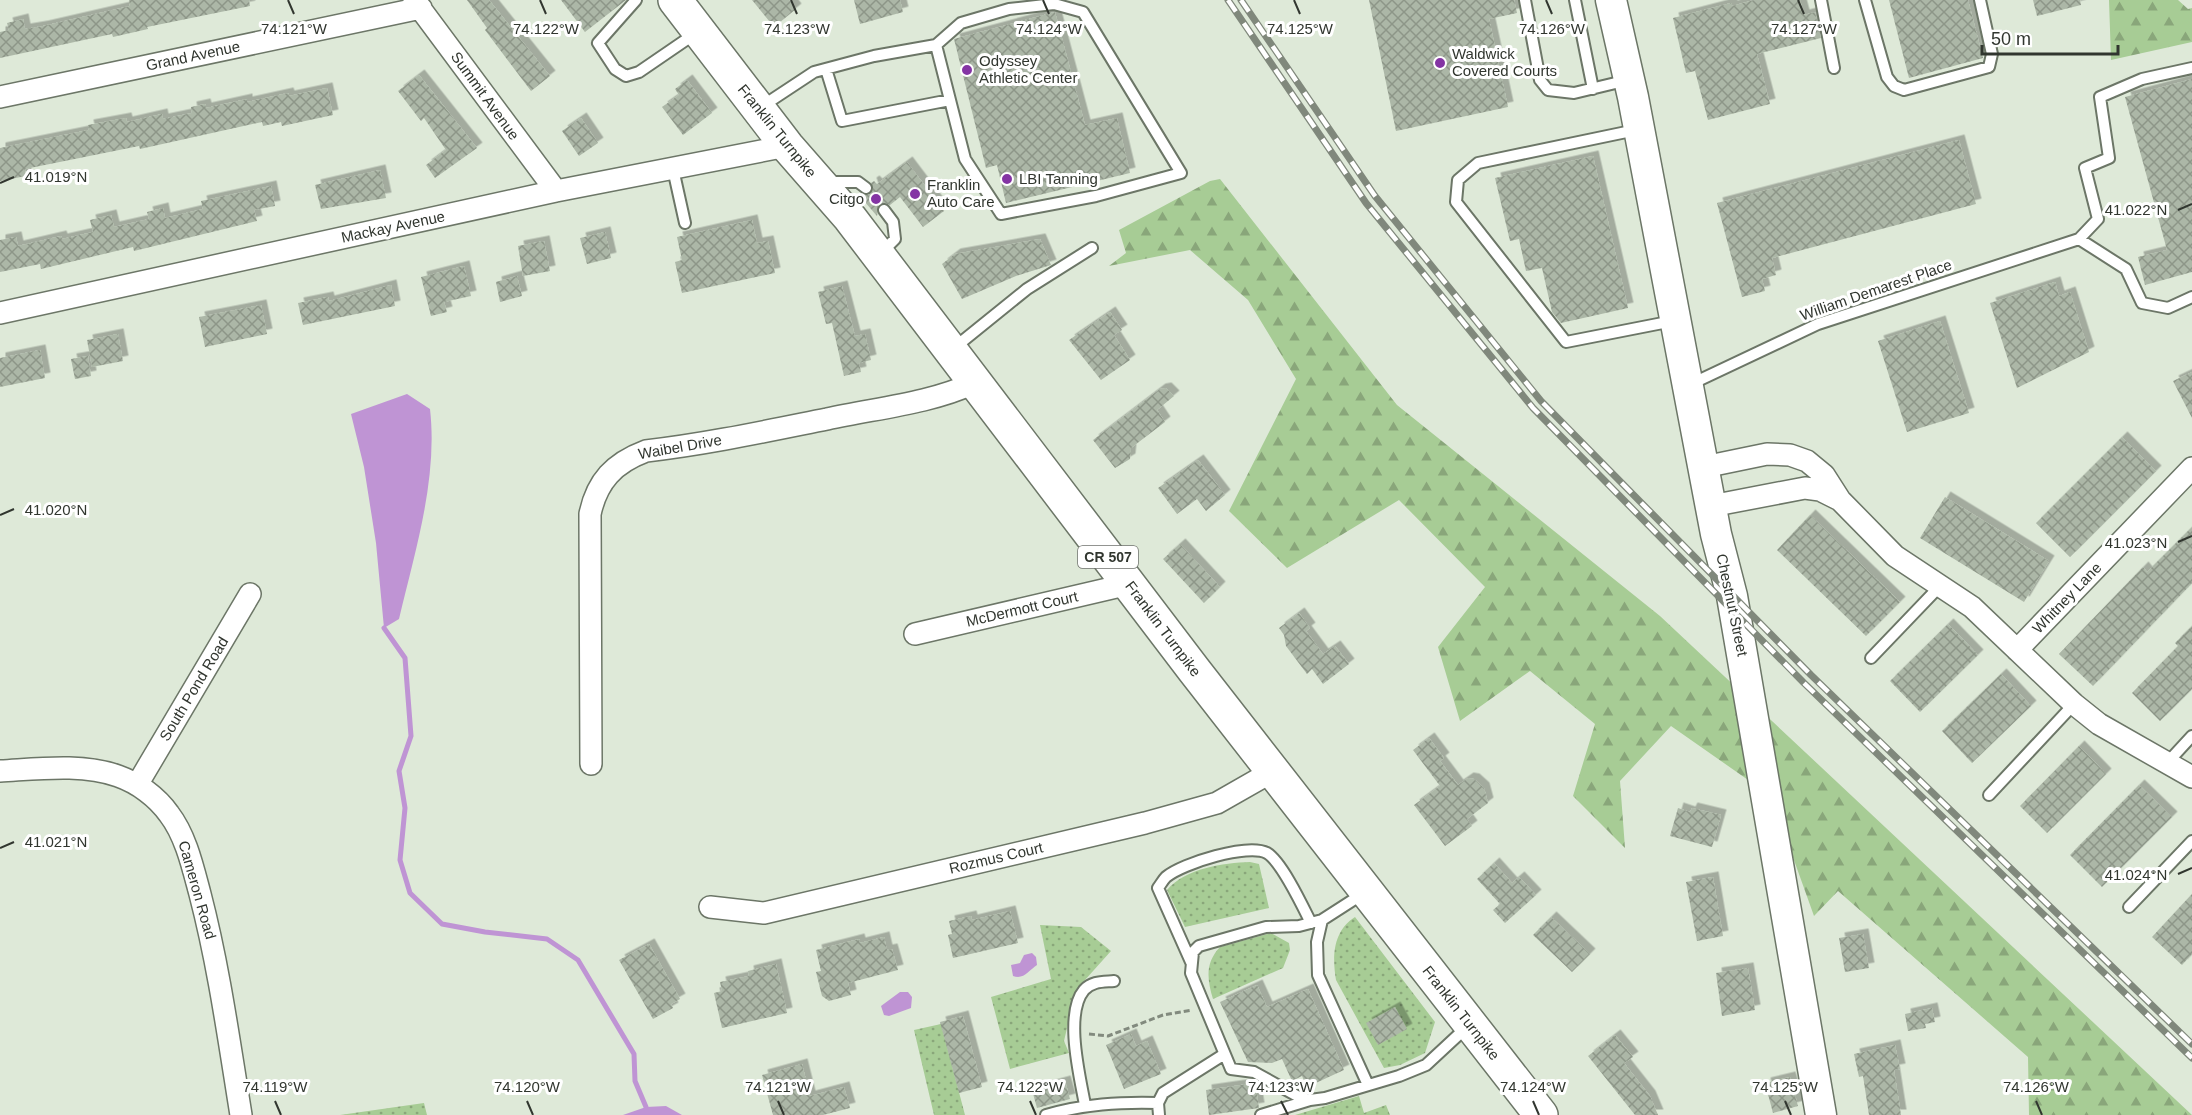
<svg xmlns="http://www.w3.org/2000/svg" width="2192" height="1115" font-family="Arial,sans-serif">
  <defs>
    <pattern id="forest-firs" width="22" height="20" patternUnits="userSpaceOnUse" patternTransform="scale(1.5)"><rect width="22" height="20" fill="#a7cc95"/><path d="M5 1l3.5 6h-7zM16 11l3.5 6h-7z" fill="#89a67a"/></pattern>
    <pattern id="park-dots" width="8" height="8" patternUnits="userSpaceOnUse" patternTransform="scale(1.5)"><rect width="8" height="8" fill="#a7cc95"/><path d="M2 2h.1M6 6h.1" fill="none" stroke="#89a67a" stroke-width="1.8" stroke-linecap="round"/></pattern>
    <pattern id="building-cross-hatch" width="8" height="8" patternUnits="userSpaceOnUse" patternTransform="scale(1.5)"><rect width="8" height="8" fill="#acb7a7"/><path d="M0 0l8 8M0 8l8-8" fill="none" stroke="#8d9688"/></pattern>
    <filter id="shadow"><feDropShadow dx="5.5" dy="-5.5" stdDeviation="0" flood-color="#0004"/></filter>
  </defs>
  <rect width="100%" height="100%" fill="#dee9d8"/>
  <path fill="url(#forest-firs)" d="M2109,0H2178L2188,9L2192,8V42L2111,60Z
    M1220,179L1397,405L1660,616L2192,1115H2029L2028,1057L1838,891L1814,916L1771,796L1671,726L1620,781L1625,848L1573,796L1595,724L1530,671L1460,721L1438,647L1485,587L1399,500L1287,568L1229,511L1296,379L1248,300L1190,250L1109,266L1126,253L1119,230L1210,181Z"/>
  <path fill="url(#park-dots)" d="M1250,862L1259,864L1269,908L1185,927L1167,890C1186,868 1223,863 1250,862Z
    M1355,917L1435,1022L1425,1053L1400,1065L1384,1068L1336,980C1332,956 1333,931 1355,917Z
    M1040,925L1081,927L1111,951L1076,990L1064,1041L1069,1053L1010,1069L991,997L1051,979Z
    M1271,933L1289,943L1290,950L1283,968L1213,999C1207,979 1205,963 1220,947Z
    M941,1024L965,1115H934L914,1030Z
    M1359,1096L1364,1113L1386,1105L1390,1115H1295Z
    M424,1103L427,1115H340Z"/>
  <path fill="#bf94d4" d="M407,394L430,409C438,479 415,551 399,619L384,628L376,543L364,467L351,414Z
    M1032,953L1036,957L1037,965C1029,970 1024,980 1013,976L1011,965L1020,963L1024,955Z
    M900,992H908L912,997L911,1008L889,1016L884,1015L881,1006Z
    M666,1106L682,1115H623L646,1107Z"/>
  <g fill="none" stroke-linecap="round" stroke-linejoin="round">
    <path stroke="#bf94d4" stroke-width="5" d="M384,628L405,658L411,736L399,771L405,808L400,860L410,893L442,924L485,932L547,939L578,960L634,1054L635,1081L646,1107"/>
  </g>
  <path fill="url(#building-cross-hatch)" filter="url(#shadow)" d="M129,0H249L250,6L147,27L148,29L113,37L112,34L0,58V32L9,30L7,23L23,19L25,29L43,26L130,6Z
    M467,0H489L550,76L531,91L485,30L487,28Z
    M561,0H626L585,32Z
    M752,0H789L796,9L774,27Z
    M854,0H900L903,12L860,24Z
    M1369,0H1514L1517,13L1489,19L1508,107L1396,131Z
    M1754,0H1800L1804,15L1815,12L1821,38L1757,54L1770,104L1708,120L1695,71L1686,73L1673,18L1731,3L1732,6Z
    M1889,0H1968L1983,58L1909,78Z
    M2033,0H2080L2081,5L2037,16Z
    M1055,12L1085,125L1117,118L1130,173L1006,203L997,165L986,168L954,39Z
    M419,75L477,148L435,178L426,165L446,150L424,118L421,121L398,91Z
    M2192,79V272L2145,285L2138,257L2167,250L2125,97Z
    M687,80L712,113L683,135L662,107L679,95L675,89Z
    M327,88L333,115L282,126L281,122L263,126L262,122L140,149L139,146L25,169L26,176L0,181V148L89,130L88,125L126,118L127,122L162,114L163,119L192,113L191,107L205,104L206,108L247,99V102L288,93L289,96Z
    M581,118L598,143L579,156L562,131Z
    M1959,140L1976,204L1772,258L1776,275L1762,279L1765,291L1742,297L1717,203Z
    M1593,156L1628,308L1561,323L1552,312L1542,268L1526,271L1519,239L1510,241L1495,178Z
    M907,162L944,211L923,227L900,197L890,205L884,203L879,204L877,216L858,194L869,195L873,189L871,183L874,181L877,184Z
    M380,170L386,198L321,209L315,185Z
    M271,186L275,206L254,210L257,221L134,251L133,247L41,269L40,264L0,272V240L16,237L18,246L61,236L62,239L93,232L90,220L111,215L114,227L149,219L147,212L163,208L165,218L203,209L201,201Z
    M752,220L757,243L768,241L775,273L682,293L675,262L682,260L677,237Z
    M605,232L611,258L587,264L580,238Z
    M1040,239L1051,265L1016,276L962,299L942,264L955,254Z
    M544,241L550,271L523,276L518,246Z
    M464,266L471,296L444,302L447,312L431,316L421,277Z
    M517,276L522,296L500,302L496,282Z
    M2055,282L2059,296L2070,292L2089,352L2017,388L1990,303Z
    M391,285L395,306L303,325L298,303L328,297L329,301Z
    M842,286L855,336L865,334L871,360L859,363L861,372L844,376L832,323L826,324L818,292Z
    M261,305L267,334L205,347L199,317Z
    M1110,312L1122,330L1114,335L1130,360L1101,380L1069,340Z
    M1940,321L1969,413L1907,432L1878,341Z
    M118,334L123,361L92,367L87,340Z
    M40,350L45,378L0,387V358Z
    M88,356L91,376L75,379L71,359Z
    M2192,372V418L2173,381Z
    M1166,388L1174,396L1157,410L1165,422L1131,448L1130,459L1115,468L1093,440L1160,389Z
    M2122,437L2156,471L2070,557L2036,523Z
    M1198,460L1225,495L1206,511L1197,499L1177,514L1158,488Z
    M1945,497L2049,561L2024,602L1920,538Z
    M1810,515L1900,602L1866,636L1777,550Z
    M2192,527V583L2093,686L2059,654L2143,567L2147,572Z
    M1180,544L1220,587L1204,603L1163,559Z
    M1299,613L1310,628L1306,631L1323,654L1335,646L1349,664L1323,684L1312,669L1307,674L1286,646L1284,635L1279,628Z
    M1948,624L1978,655L1920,712L1890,681Z
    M2192,626V689L2160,721L2132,693L2178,646L2175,643Z
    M2001,674L2031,706L1972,763L1942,731Z
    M1429,738L1444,758L1440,761L1458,785L1468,778L1474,779L1484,788L1488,803L1467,819L1472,826L1445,846L1414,805L1440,786L1413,750Z
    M2079,746L2106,774L2047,833L2020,806Z
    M2139,785L2172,817L2102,887L2070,855Z
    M1678,808L1690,812L1692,808L1721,815L1712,847L1670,836Z
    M1494,863L1512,883L1519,877L1536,895L1505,923L1493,910L1500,904L1477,879Z
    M1713,877L1723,936L1697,941L1686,882Z
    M2192,894V954L2182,965L2152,937Z
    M1010,911L1018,943L953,958L948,935L952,934L949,921L971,916L972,920Z
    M1551,917L1590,954L1572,972L1533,935Z
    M1863,934L1869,968L1845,972L1839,938Z
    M884,937L887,950L892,949L898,970L848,983L851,995L829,1001L822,996L816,972L821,971L816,950L859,939L860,943Z
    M649,944L680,999L671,1004L673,1008L653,1019L619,960Z
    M776,964L787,1013L722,1028L714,993L722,991L720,982L749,976L748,971Z
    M1748,968L1755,1010L1722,1016L1716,973Z
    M1257,985L1267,1007L1308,989L1344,1070L1307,1087L1302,1076L1292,1081L1282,1059L1272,1063L1248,1062L1220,1002Z
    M1395,1007L1407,1029L1378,1045L1366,1023Z
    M1932,1008L1935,1022L1925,1024L1926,1028L1908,1031L1905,1014Z
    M963,1016L982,1087L959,1093L940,1022Z
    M1131,1034L1136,1046L1147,1041L1161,1074L1124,1089L1106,1045Z
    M1615,1035L1633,1057L1624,1063L1650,1096L1658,1115H1635L1588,1056Z
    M1895,1045L1900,1069L1894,1070L1901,1115H1869L1863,1076L1859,1077L1854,1054Z
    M802,1064L810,1096L844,1087L850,1108L823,1115H773L762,1075Z
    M1790,1077L1798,1106L1773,1113L1765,1083Z
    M1065,1081L1070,1099L1037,1108L1032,1090Z
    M1255,1083L1259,1108L1209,1115L1206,1090Z"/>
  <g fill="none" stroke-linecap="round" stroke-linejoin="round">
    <defs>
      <path id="lane" d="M636,0L598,43L615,69L626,76L639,72L696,33
        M1525,0L1540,80L1548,90L1574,93L1628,80
        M1575,0L1593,89
        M1821,0L1834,68
        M1865,0L1887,77L1894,86L1904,90L1989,67L1992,54L1980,0
        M826,69L842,121L950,100
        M761,107L814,72L874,56L936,45L965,159L1001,214L1096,196L1181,173L1083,12L1054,4L1009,9L961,23L936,45
        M1636,130L1478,163L1458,180L1456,202L1566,342L1673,321
        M673,169L685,223
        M826,182H858L866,188
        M2079,239L2126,269L2142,303L2168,308L2192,297
        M881,253L895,239L893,222L884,210
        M954,348L1027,289L1092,248
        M1689,385L1818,324L2079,239L2098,219L2085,168L2109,158L2100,97L2142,79L2192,68
        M1871,658L1940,586
        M2168,762L2192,736
        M1989,795L2074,704
        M1364,893L1322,920L1299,926L1266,927L1199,946L1193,952L1191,973L1231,1069L1254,1072L1299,1097L1310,1100L1325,1098L1399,1076L1426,1065L1468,1026
        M2129,907L2192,841
        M1322,920L1317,942L1318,975L1368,1085
        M1191,962L1158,888C1161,884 1163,880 1166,877C1183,863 1248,843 1267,853C1282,862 1303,907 1311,923
        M1085,1105C1080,1077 1064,1014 1084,990C1092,981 1103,982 1114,981
        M1046,1115C1085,1104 1119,1102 1158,1103
        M1159,1115L1158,1103L1163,1093L1223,1055
        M1261,1115L1310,1100"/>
      <path id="street" d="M414,0L556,191
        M0,97L421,8
        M0,313L556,191L787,146
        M1704,467L1767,454L1790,455L1807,461L1824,475L1840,500L1895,556L1972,607L2074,704L2099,724L2192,777
        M1711,506L1805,488L1820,490L1840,500
        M915,634L1129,584
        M2017,650L2192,468
        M591,764L590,514C597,481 614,463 646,451C707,444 767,431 827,419C876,408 928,404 974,383
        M0,771C37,769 83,763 118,776C138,783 157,797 169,814C186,836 193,868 200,894C219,967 229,1041 241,1115
        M137,785L250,594
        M710,907L764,913L1145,823L1217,803L1273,771"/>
      <path id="secondary" d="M1611,0L1633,97L1716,534L1732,596L1821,1115"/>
      <path id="primary" d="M675,0L787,146L850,218L1194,670L1541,1115"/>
    </defs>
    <use href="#lane" stroke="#6c7667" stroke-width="14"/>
    <use href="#street" stroke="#6c7667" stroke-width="24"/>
    <use href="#secondary" stroke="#6c7667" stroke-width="33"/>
    <use href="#primary" stroke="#6c7667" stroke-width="36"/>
    <path stroke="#828a7e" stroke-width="3" stroke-dasharray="6 3" stroke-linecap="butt" d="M1089,1034L1108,1036L1163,1015L1192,1010"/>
    <use href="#lane" stroke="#fff" stroke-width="10"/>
    <use href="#street" stroke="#fff" stroke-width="21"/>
    <use href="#secondary" stroke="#fff" stroke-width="30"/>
    <use href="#primary" stroke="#fff" stroke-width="33"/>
    <defs>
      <path id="rail" d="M1228,0L1366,203L1533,408L1804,683L2192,1058
        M1241,0L1375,196L1541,401L1811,675L2192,1044"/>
    </defs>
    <use href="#rail" stroke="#80887c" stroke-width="7"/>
    <use href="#rail" stroke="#fff" stroke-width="4.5" stroke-dasharray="14" stroke-linecap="butt"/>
  </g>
  <path fill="none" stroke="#31362f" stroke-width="2" d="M288,0L294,14M540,0L546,14M791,0L797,14M1043,0L1049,14M1294,0L1300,14M1546,0L1552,14M1798,0L1804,14M0,183L14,177M2178,210L2192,204M0,515L14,509M2178,542L2192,536M0,848L14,842M2178,874L2192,868M275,1101L281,1115M527,1101L533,1115M778,1101L784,1115M1030,1101L1036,1115M1281,1101L1288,1115M1533,1101L1539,1115M1785,1101L1791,1115M2036,1101L2042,1115"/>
  <g fill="#8434a4" stroke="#fff" stroke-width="2">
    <circle cx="1440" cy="63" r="6"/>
    <circle cx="967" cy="70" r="6"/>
    <circle cx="1007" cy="179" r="6"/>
    <circle cx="915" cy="194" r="6"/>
    <circle cx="876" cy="199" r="6"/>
  </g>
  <g text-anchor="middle" stroke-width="6" stroke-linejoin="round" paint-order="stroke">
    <rect fill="#fff" stroke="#6f726d" stroke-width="1.5" x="1078" y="546" width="60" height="22" rx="4.5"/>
    <g font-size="14" font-weight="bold" fill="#31362f">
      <text x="1108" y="562">CR 507</text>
    </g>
    <g font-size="15" fill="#31362f" stroke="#fff" text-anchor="start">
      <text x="1452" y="59">Waldwick<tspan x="1452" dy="17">Covered Courts</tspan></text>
      <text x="979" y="66">Odyssey<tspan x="979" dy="17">Athletic Center</tspan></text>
      <text x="1019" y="184">LBI Tanning</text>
      <text x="927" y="190">Franklin<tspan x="927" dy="17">Auto Care</tspan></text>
      <text x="864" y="204" text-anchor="end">Citgo</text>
    </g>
    <g font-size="15" fill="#31362f" stroke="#fff">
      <text transform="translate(193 56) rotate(-12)" y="5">Grand Avenue</text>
      <text transform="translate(485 96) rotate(54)" y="5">Summit Avenue</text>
      <text transform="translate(777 131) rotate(51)" y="5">Franklin Turnpike</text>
      <text transform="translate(393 227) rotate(-12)" y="5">Mackay Avenue</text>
      <text transform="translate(1876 290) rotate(-19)" y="5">William Demarest Place</text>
      <text transform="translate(680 447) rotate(-10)" y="5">Waibel Drive</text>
      <text transform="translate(2067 598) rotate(-46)" y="5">Whitney Lane</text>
      <text transform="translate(1732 605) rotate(78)" y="5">Chestnut Street</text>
      <text transform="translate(1022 609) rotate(-13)" y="5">McDermott Court</text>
      <text transform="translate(1163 629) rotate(53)" y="5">Franklin Turnpike</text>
      <text transform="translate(194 689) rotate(-59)" y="5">South Pond Road</text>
      <text transform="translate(996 858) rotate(-13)" y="5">Rozmus Court</text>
      <text transform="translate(197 890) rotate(74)" y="5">Cameron Road</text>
      <text transform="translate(1461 1013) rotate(52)" y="5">Franklin Turnpike</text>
    </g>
  </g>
  <g font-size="15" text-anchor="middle" fill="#31362f" stroke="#fff" stroke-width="6" stroke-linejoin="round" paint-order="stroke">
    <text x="294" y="34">74.121°W</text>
    <text x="546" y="34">74.122°W</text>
    <text x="797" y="34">74.123°W</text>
    <text x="1049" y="34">74.124°W</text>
    <text x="1300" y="34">74.125°W</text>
    <text x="1552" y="34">74.126°W</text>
    <text x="1804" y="34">74.127°W</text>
    <text x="56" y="182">41.019°N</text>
    <text x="2136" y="215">41.022°N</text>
    <text x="56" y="515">41.020°N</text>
    <text x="2136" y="548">41.023°N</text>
    <text x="56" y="847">41.021°N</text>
    <text x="2136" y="880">41.024°N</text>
    <text x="275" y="1092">74.119°W</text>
    <text x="527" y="1092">74.120°W</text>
    <text x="778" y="1092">74.121°W</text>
    <text x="1030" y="1092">74.122°W</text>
    <text x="1281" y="1092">74.123°W</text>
    <text x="1533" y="1092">74.124°W</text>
    <text x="1785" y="1092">74.125°W</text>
    <text x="2036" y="1092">74.126°W</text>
  </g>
  <path d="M1982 45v9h136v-9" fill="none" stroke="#31362f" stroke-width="3"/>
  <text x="1991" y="45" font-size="18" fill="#31362f" stroke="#ffffff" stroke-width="4.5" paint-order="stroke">50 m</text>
</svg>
